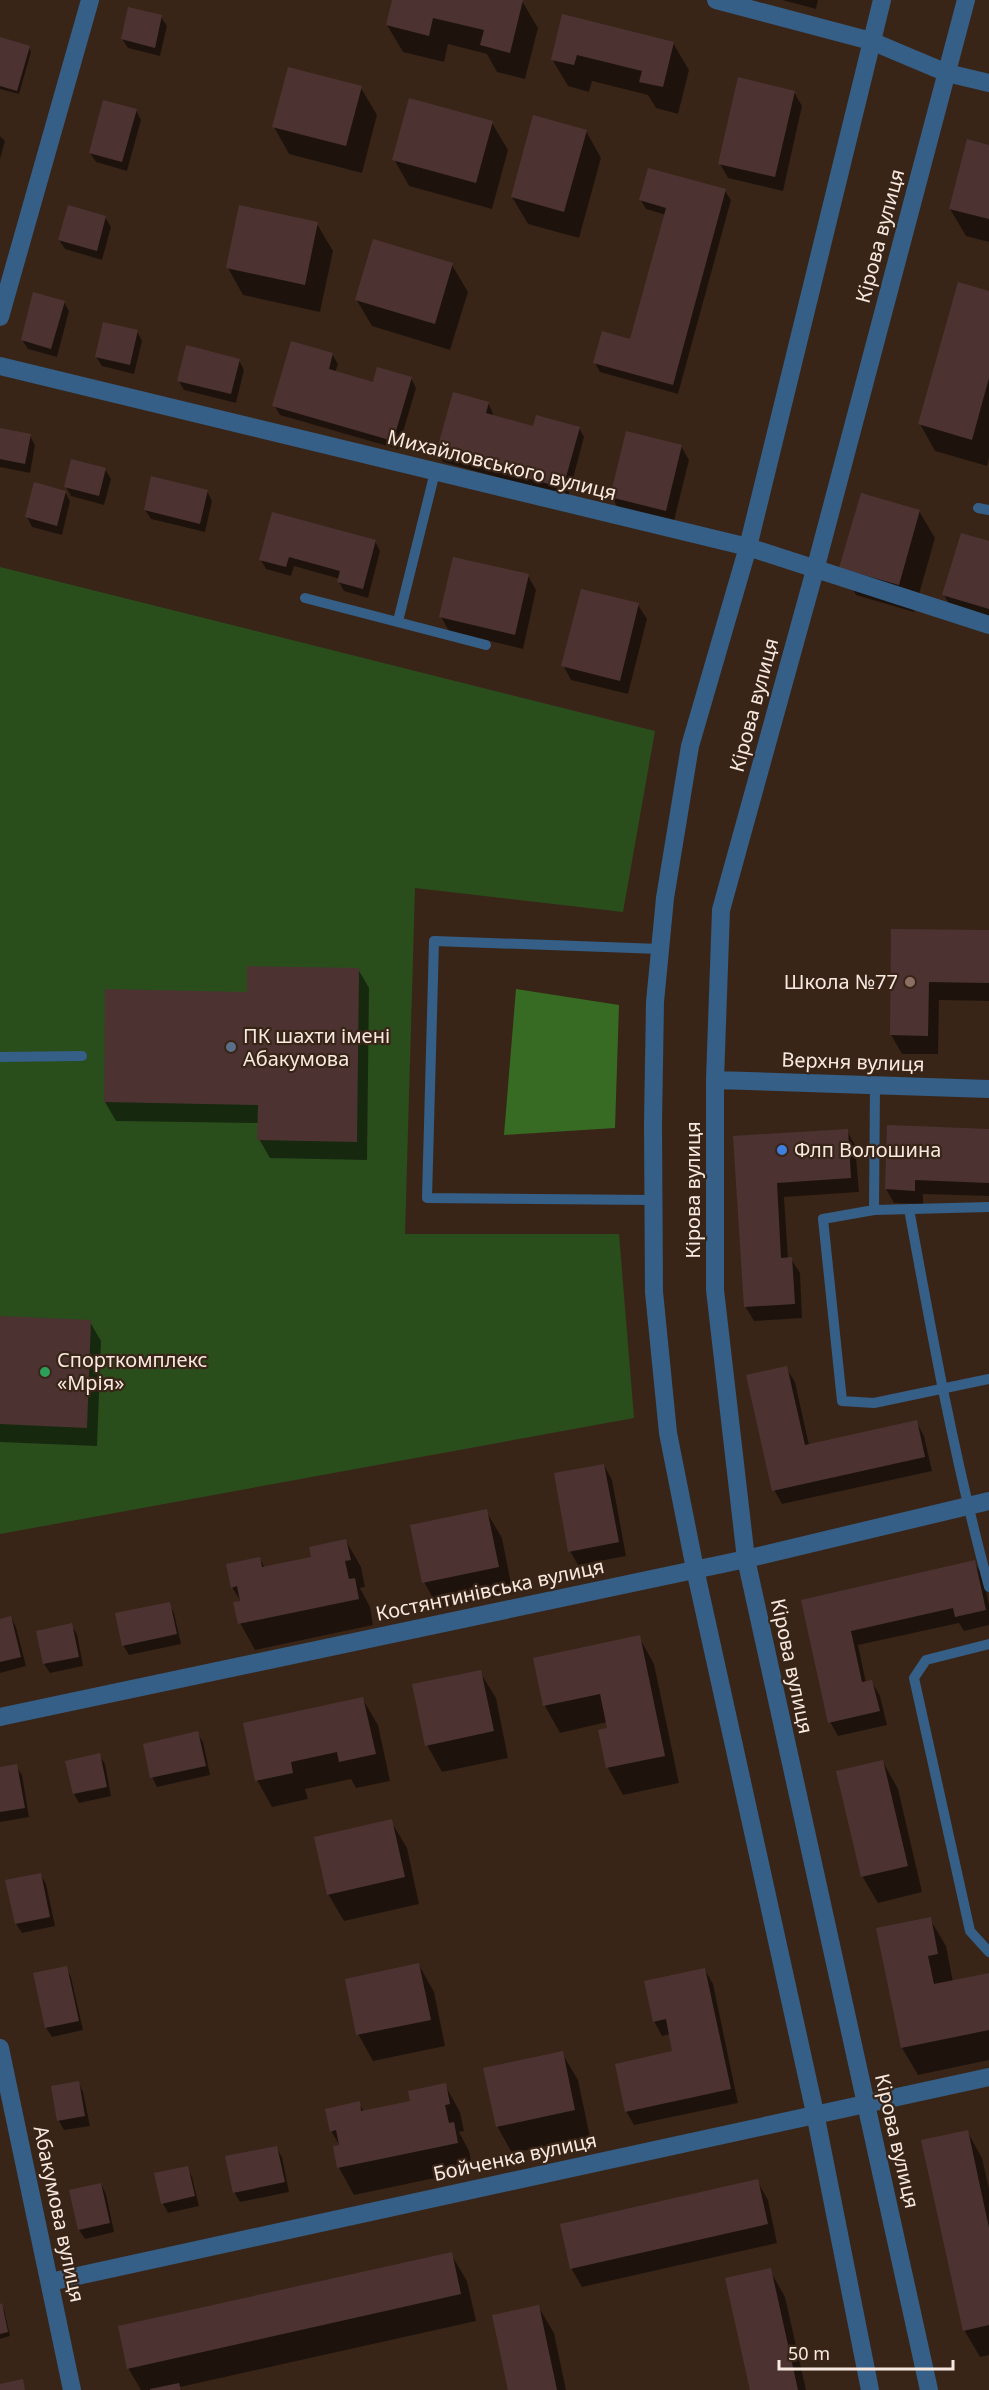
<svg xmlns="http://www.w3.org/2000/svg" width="989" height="2390" font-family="'Noto Sans',sans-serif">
  <rect width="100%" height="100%" fill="#392518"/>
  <path fill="#2a4d1c" d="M0,567L655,731L623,912L415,888L405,1234H619L634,1418L0,1534Z"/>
  <path fill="#376b23" d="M516,989L619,1005L615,1128L504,1135Z"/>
  <path fill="#0007" d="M393,0L522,1L538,28L525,79L497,72L487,54L448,44L444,62L403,52L387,25Z
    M782,0H818L816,9Z
    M563,16L673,43L689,70L678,114L656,108L648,95L592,81L589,92L568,86L552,59Z
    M161,17L167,26L160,56L128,48L122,39Z
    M0,39L29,47L31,52L19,94L0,89Z
    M361,88L377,115L362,173L289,154L274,127Z
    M794,92L802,106L783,191L728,178L720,164Z
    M136,110L141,120L127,171L96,162L90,153Z
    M492,123L508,150L492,209L409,186L394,159Z
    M586,131L601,158L579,238L528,224L512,197Z
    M0,136L5,141L0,159Z
    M989,146V242L966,236L950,209Z
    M725,191L731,200L678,394L600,372L595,363L632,340L666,215L646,209L640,199Z
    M105,217L111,227L102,260L65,249L59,240Z
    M317,224L333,251L320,312L243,295L228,268Z
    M452,265L468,292L450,350L372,326L356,299Z
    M989,292V458L987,466L935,451L920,424Z
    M64,302L69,311L57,357L28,349L22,340Z
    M137,331L142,341L134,374L102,366L96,357Z
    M332,354L338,364L335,373L374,384L411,378L416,388L398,449L280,415L274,405Z
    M239,360L244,370L236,403L184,390L179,381Z
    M488,403L493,413L492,417L534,428H579L584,437L568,497L443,462L438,453Z
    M0,430L30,436L35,445L30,473L0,467Z
    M681,446L689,460L673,525L620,512L612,497Z
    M105,469L111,479L104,505L71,496L66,487Z
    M207,491L212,501L205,532L151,519L145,510Z
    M65,492L70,501L62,535L32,527L27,517Z
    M919,511L935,538L914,612L856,595L841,568Z
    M375,541L380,551L368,598L344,591L339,582L340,579L294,566L291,576L266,569L261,560Z
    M989,543V631L960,622L944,595Z
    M528,576L536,590L523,649L449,631L441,617Z
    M638,605L647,619L628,694L571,680L563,665Z
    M893,930L989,932V1001L939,1000L938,1054H902L891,1035Z
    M358,969L369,988L367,1160L270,1158L259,1139V1123L116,1121L105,1102L248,993Z
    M847,1131L855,1145L859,1192L784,1197L788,1259H791L800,1273L802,1318L754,1321L745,1306L735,1137Z
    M989,1131V1196L923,1194V1204L894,1203L886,1189Z
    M0,1318L90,1322L101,1341L97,1446L0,1442Z
    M786,1368L795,1382L809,1445L916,1421L924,1436L932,1471L782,1504L774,1490Z
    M604,1465L612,1480L626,1556L578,1565L570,1551Z
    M486,1511L502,1538L513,1594L439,1609L424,1582Z
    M346,1541L361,1567L365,1587L360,1588L370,1607L373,1625L255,1650L240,1623L241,1602L232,1587L260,1559L265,1568L313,1558Z
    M974,1562L983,1576L989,1605V1625L964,1631L959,1623L858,1645L866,1683L872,1682L880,1696L887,1725L838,1736L830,1722L803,1601Z
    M169,1604L174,1613L181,1644L129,1655L123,1645Z
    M11,1618L16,1627L26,1666L0,1673V1620Z
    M71,1625L77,1634L83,1666L50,1673L44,1664Z
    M639,1637L654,1664L679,1783L623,1795L608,1768L600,1731L609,1730L607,1722L560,1733L545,1706L535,1659Z
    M480,1672L496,1698L508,1758L442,1772L427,1745Z
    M362,1698L378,1725L390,1781L356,1788L351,1779L305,1789L308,1799L272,1807L257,1780Z
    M197,1733L203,1742L210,1775L157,1787L152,1777Z
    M99,1755L105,1764L111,1796L79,1803L74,1794Z
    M883,1762L898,1789L922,1892L878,1903L862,1876Z
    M16,1766L22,1775L29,1817L0,1822V1769Z
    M391,1821L407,1848L419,1904L344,1921L328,1894Z
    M40,1874L46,1884L55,1926L22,1933L16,1924L7,1881Z
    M930,1919L946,1946L953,1982L989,1974V2060L918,2075L902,2048L878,1930Z
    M419,1965L434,1992L445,2046L373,2061L358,2034Z
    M66,1968L71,1977L83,2030L52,2037L46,2028L35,1975Z
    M705,1970L713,1984L738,2103L634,2125L626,2111L674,2053L670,2034L662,2036L654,2021Z
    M562,2053L578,2080L590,2137L512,2153L497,2126Z
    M78,2082L83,2092L90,2126L64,2130L59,2121L53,2087Z
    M445,2085L460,2112L464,2131L459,2132L469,2151L473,2170L354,2195L339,2168L334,2147L340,2146L331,2131L359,2103L364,2112L412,2102Z
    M967,2131L982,2158L989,2189V2355L980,2357L964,2330Z
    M276,2147L282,2157L289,2192L240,2202L234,2192Z
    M187,2167L192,2177L199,2206L168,2213L163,2204L156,2174Z
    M757,2181L768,2200L777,2243L582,2287L571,2268Z
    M101,2184L106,2194L114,2232L85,2239L79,2230Z
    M451,2254L467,2281L476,2321L180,2387L182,2390H141L128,2368Z
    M770,2270L785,2297L806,2390H751Z
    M0,2303L4,2309L10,2336L0,2339Z
    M538,2306L554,2333L566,2390H509Z"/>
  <path fill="#4c3332" d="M392,0H523L510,53L480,45L484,30L433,18L429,36L386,25Z
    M128,7L162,15L155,48L121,39Z
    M562,14L674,42L663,87L639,82L642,71L577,55L574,65L551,60Z
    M0,37L30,46L17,91L0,86Z
    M288,67L362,86L346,146L272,127Z
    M738,77L795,91L775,177L718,164Z
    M409,98L493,121L476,183L392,160Z
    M103,100L137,109L122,162L89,153Z
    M533,115L587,130L564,212L511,197Z
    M967,139L989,145V219L949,209Z
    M648,168L726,189L673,385L593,363L602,331L630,339L666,208L639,200Z
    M68,205L106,216L97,251L58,240Z
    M239,205L318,222L305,285L226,268Z
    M373,239L453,263L435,324L355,300Z
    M958,282L989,291V378L972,440L918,424Z
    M33,292L65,301L51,349L21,340Z
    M103,322L138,330L130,365L95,357Z
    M291,341L333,353L329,369L373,382L377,367L412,377L393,441L272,406Z
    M186,345L240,359L231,394L177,381Z
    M453,392L489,402L486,413L533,426L536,415L580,427L563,488L436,453Z
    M0,428L31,434L25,464L0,459Z
    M626,431L682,445L666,511L610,497Z
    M71,459L106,468L99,496L64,487Z
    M151,476L208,490L200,524L144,510Z
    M34,482L66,491L57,526L25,517Z
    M861,493L920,510L899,585L839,568Z
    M272,512L376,540L363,589L337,582L340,571L289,557L286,567L259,560Z
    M961,533L989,541V609L942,595Z
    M453,557L529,574L515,635L439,617Z
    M581,589L639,603L620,681L561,666Z
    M891,929L989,930V983L929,982L928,1036L890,1035Z
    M247,966L359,968L357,1142L257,1140L258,1105L104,1102L105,989L247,992Z
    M887,1125L989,1129V1183L915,1180V1191L885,1189Z
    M848,1129L851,1178L777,1183L781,1258L792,1257L795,1304L744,1307L733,1136Z
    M0,1316L91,1320L87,1428L0,1424Z
    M787,1366L805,1445L917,1420L925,1457L772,1491L746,1375Z
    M604,1464L619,1542L568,1552L554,1473Z
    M487,1509L499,1567L422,1583L410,1525Z
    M346,1539L351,1560L345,1561L349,1579L355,1578L359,1599L238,1624L233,1602L240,1601L237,1586L231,1588L226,1564L260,1557L262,1567L311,1557L309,1547Z
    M975,1560L986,1610L955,1617L953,1608L851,1631L862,1682L872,1680L880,1711L828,1723L801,1600Z
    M170,1602L177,1634L122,1646L115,1613Z
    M11,1616L21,1657L0,1662V1619Z
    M72,1623L79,1657L43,1664L36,1631Z
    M640,1635L665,1756L606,1768L598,1730L607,1728L600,1694L543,1706L533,1658Z
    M481,1670L494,1731L425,1746L412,1684Z
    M363,1697L376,1754L339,1762L337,1752L291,1762L293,1773L255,1781L243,1723Z
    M198,1731L206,1766L150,1778L143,1744Z
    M100,1753L107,1787L73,1794L65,1761Z
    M883,1760L908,1866L861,1877L836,1771Z
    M17,1764L25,1808L0,1812V1767Z
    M392,1819L405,1877L327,1895L314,1837Z
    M41,1873L50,1917L15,1924L5,1880Z
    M931,1917L938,1954L928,1956L934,1984L989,1973V2030L901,2048L876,1928Z
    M419,1963L431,2020L356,2035L345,1979Z
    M67,1966L79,2021L45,2028L33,1973Z
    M705,1968L731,2089L625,2112L615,2064L672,2051L666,2019L653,2022L644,1981Z
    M563,2051L575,2110L496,2127L483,2068Z
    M79,2081L85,2116L57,2121L51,2086Z
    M446,2083L450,2104L445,2105L449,2123L454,2122L458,2143L337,2168L333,2146L339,2145L336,2130L330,2132L325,2109L360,2101L361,2111L410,2101L408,2091Z
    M968,2130L989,2228V2325L963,2331L921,2140Z
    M277,2146L285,2182L233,2193L225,2156Z
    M188,2166L195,2196L161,2204L154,2173Z
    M758,2179L768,2224L570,2269L560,2224Z
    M101,2183L110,2223L78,2230L69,2190Z
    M452,2252L461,2294L127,2369L118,2326Z
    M771,2268L798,2390H750L725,2278Z
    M2,2303L8,2332L0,2334V2304Z
    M539,2305L557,2390H508L492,2315Z
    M23,2379L25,2390H0V2384Z
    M179,2383L181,2390H150V2389Z"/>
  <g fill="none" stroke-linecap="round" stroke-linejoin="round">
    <path stroke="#355f86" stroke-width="10" d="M978,508L989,510
      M305,598L486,645
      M398,621L435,472
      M0,1057L82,1056
      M654,1200L427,1198L434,941L660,949
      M989,1207L874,1210L823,1219L842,1401L874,1403L989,1379
      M909,1209C932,1336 955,1462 989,1587
      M874,1210L875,1086
      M989,1644L926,1660L914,1678L970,1931L989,1952"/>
    <path stroke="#355f86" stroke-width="18" d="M716,0L871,41L947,73L989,83
      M0,317L90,0
      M0,366L748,547L989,625
      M715,1080L989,1089
      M0,1717L746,1559L989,1501
      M0,2048L72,2390
      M50,2282L989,2077
      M870,2390L815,2113L695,1569L668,1433L654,1292L653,1123L655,1002L665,898L690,746L748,547L882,0
      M929,2390L746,1559L715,1290V1080L721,910L815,570L966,0"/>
  </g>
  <circle fill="#8d6e63" stroke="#392518" stroke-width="2" cx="910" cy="982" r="6"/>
  <circle fill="#5c6f8a" stroke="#392518" stroke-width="2" cx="231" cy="1047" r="6"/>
  <circle fill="#3f7fe0" stroke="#392518" stroke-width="2" cx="782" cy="1150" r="6"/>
  <circle fill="#2e9e5b" stroke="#392518" stroke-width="2" cx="45" cy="1372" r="6"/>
  <g text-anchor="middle" stroke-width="4.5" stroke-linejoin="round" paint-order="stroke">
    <g font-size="20" fill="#f7e9e0" stroke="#392518">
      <text transform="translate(880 236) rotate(-75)" y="7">Кірова вулиця</text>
      <text transform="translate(502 465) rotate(14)" y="7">Михайловського вулиця</text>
      <text transform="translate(754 705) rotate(-75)" y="7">Кірова вулиця</text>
      <text transform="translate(853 1062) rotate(2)" y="7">Верхня вулиця</text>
      <text transform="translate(693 1190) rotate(-90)" y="7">Кірова вулиця</text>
      <text transform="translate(490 1590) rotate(-12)" y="7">Костянтинівська вулиця</text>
      <text transform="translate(792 1666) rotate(78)" y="7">Кірова вулиця</text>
      <text transform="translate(897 2141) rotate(77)" y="7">Кірова вулиця</text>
      <text transform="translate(515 2157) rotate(-12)" y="7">Бойченка вулиця</text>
      <text transform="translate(59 2214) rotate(78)" y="7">Абакумова вулиця</text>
    </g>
    <g font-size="20" fill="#f7e9e0" stroke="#392518" text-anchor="start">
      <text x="898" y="989" text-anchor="end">Школа №77</text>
      <text x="243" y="1043">ПК шахти імені<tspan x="243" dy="23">Абакумова</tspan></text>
      <text x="794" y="1157">Флп Волошина</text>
      <text x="57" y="1367">Спорткомплекс<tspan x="57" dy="23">«Мрія»</tspan></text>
    </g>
  </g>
  <path d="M779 2360v9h174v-9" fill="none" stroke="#f7e9e0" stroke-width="3"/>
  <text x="788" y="2360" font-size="18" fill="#f7e9e0" stroke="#392518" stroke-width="4.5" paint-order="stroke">50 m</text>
</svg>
